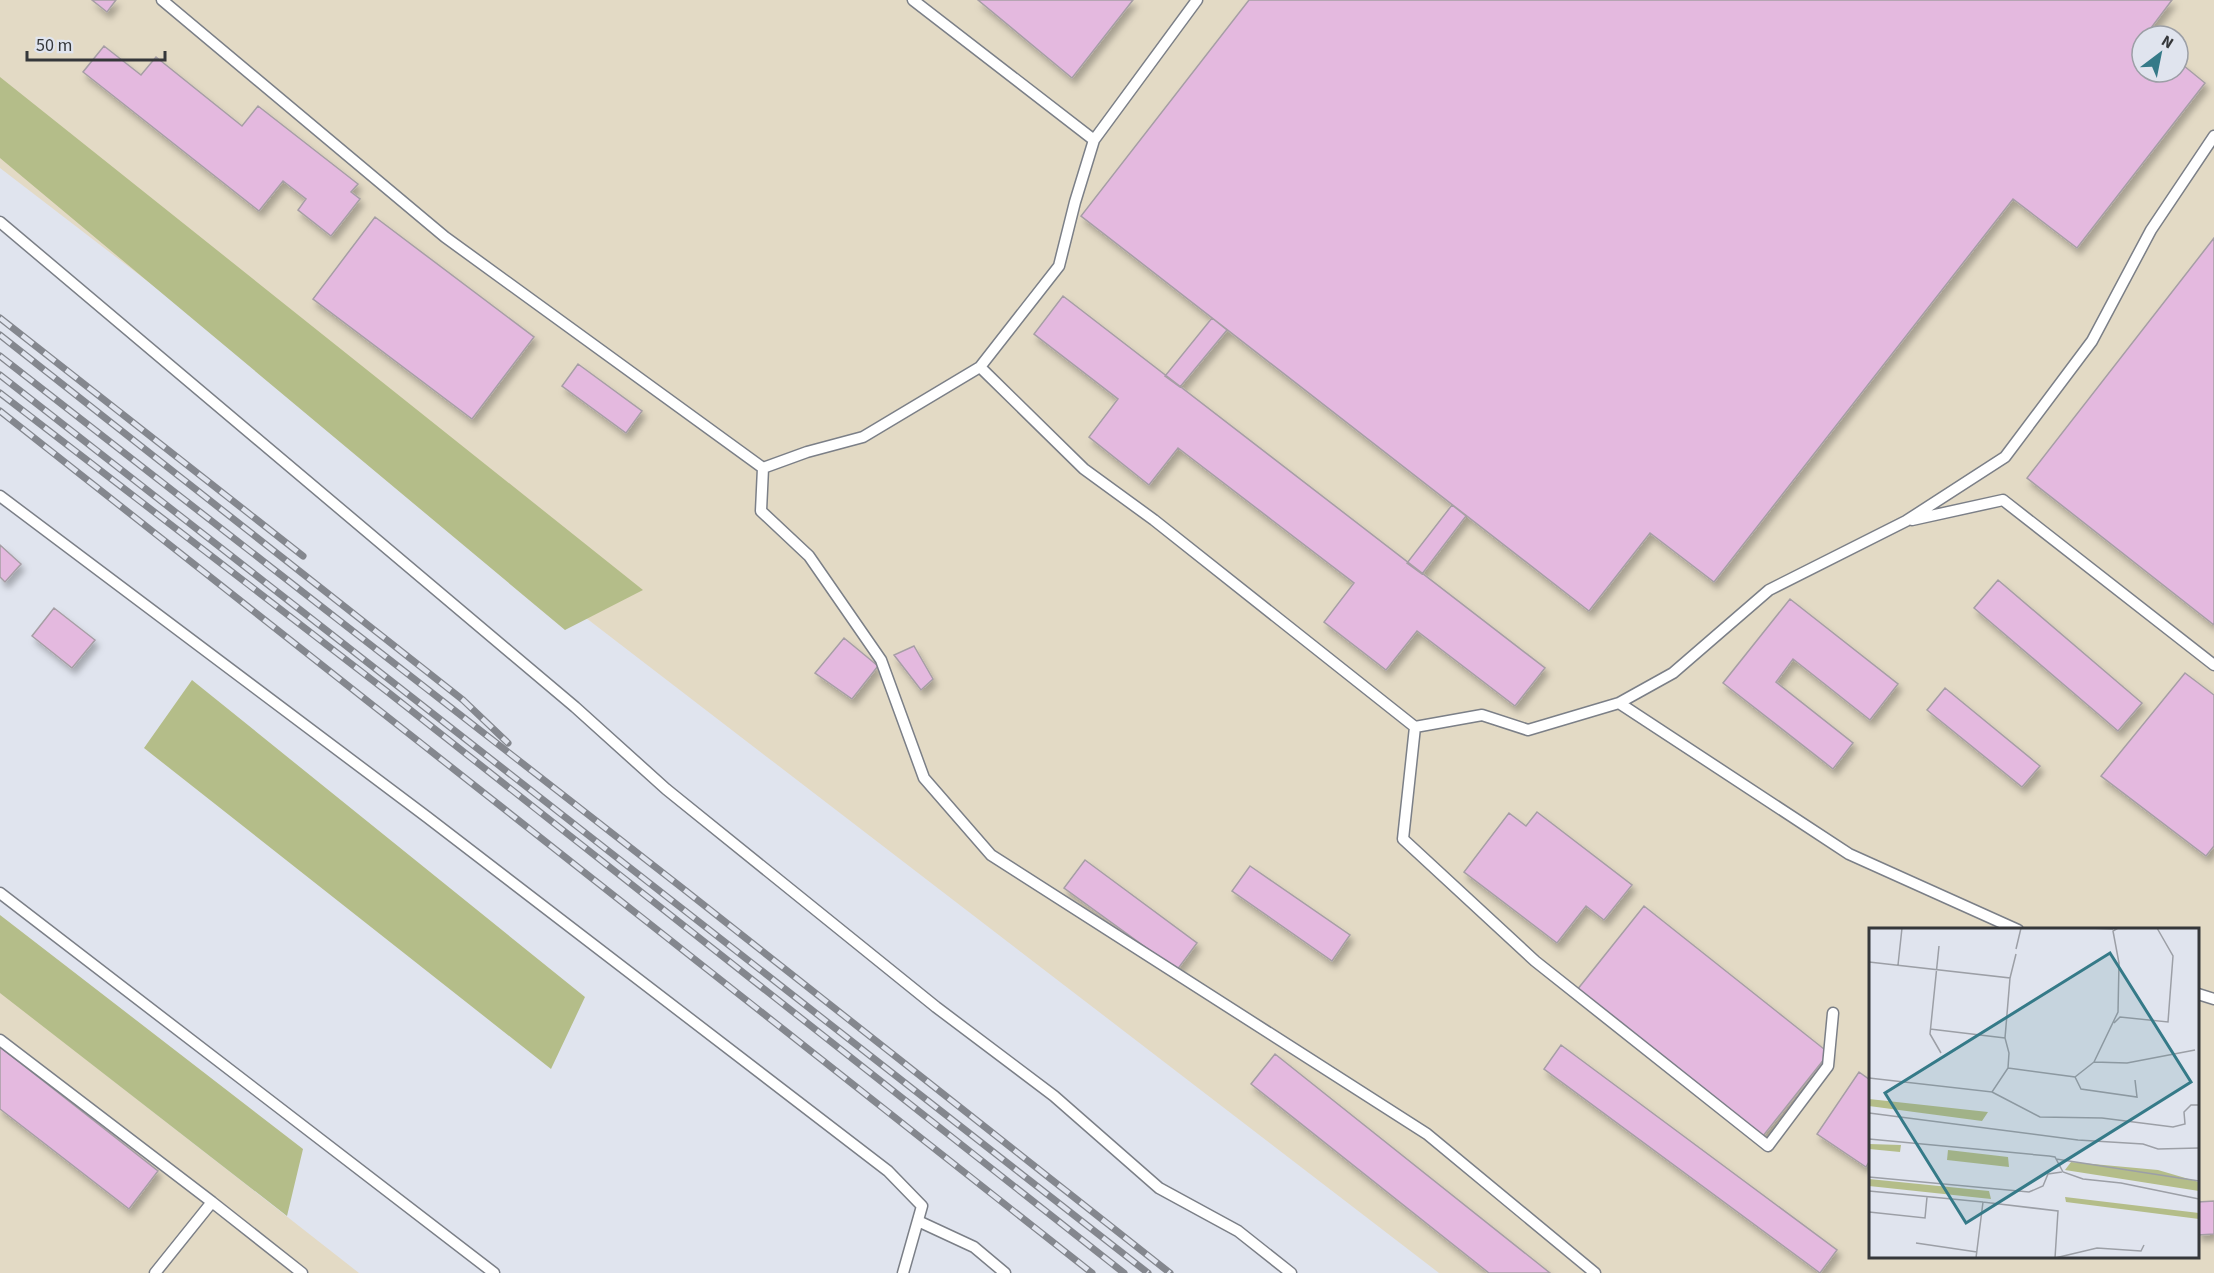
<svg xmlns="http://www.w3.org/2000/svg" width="2214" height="1273" font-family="'Source Sans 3',sans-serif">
  <defs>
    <filter id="shadow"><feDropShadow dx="3.5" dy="6" stdDeviation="3" flood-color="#0004"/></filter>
  </defs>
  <rect width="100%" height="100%" fill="#e0e4ee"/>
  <path fill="#e3dac5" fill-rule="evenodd" d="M0,0H2214V1273H1439L0,168ZM2142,36H2178V72H2142ZM1870,930H2198V1256H1870Z
    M0,992L207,1154L359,1273H0Z"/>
  <path fill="#b4bd89" d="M0,77L643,590L565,630L0,158Z
    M192,680L585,997L551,1069L144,748Z
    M0,915L303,1149L287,1216L0,993Z"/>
  <path fill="#e4b9df" stroke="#a69ea5" stroke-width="1.5" filter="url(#shadow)" d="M92,0H116L107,12Z
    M978,0H1133L1072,78Z
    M1249,0H2172L2145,36H2142V72H2178V61L2205,83L2077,248L2013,199L1714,582L1650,533L1589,611L1081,216Z
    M104,46L141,75L156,57L242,126L258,106L358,184L351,192L360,199L331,236L298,210L306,199L283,181L259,211L83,72Z
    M375,217L534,337L472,419L313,299Z
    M2214,238V625L2027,478Z
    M1063,296L1545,668L1515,706L1417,631L1386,670L1324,622L1354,583L1178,448L1149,485L1089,437L1118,399L1034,334Z
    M1212,318L1227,330L1180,387L1165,376Z
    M578,364L642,411L626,433L562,386Z
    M1452,505L1466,516L1422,574L1407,563Z
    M0,545L21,564L5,582L0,577Z
    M1998,580L2142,703L2118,731L1974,608Z
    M1790,599L1898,684L1870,720L1793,659L1776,682L1853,743L1833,769L1723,683Z
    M54,608L95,640L72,668L32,636Z
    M844,638L878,666L852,699L815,673Z
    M914,646L933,679L921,690L894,655Z
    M2185,673L2214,695V846L2206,856L2101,776Z
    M1945,688L2040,766L2022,787L1927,710Z
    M1537,812L1632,885L1604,920L1586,906L1557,943L1464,872L1509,813L1526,826Z
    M1085,860L1197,943L1177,970L1064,888Z
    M1250,866L1350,935L1332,961L1232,891Z
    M1644,906L1829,1053L1763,1136L1577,990Z
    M1561,1045L1837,1250L1820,1273L1544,1069Z
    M0,1047L158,1171L129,1209L0,1109Z
    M1275,1054L1550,1273H1489L1251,1084Z
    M1859,1072L1870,1080V1160L1866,1167L1817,1134Z
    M2214,1201V1234L2198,1235V1202Z"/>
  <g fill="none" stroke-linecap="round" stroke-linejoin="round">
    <defs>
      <path id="lane" d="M162,0L445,237L763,468L807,452L863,437L980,367L1059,266L1075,202L1094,140L1197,0
        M913,0L1094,140
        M0,222L575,707L666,789L936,1007L1054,1096L1159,1188L1238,1231L1291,1273
        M980,367L1084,469L1154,520L1415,727L1403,839L1535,961L1768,1146L1828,1066L1833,1013
        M763,468L761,511L809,556L881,660L924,778L991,855L1427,1134L1595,1273
        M0,496L427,817L888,1171L922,1206L903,1273
        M1912,520L2003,500L2214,665
        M1415,727L1482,715L1528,730L1619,703
        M0,893L494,1273
        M2018,930L1849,854L1619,703L1673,673L1769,590L1906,521L2005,457L2092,341L2151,230L2214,136
        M2198,994L2214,999
        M0,1040L212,1202
        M918,1221L974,1247L1005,1273
        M155,1273L212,1202L302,1273"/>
    </defs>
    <use href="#lane" stroke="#7b7f87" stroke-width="13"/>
    <use href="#lane" stroke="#fff" stroke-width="10"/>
    <defs>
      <path id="rail" d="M0,318L303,556
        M0,335L463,700L508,743
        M0,356L681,887L1170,1273
        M0,375L1148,1273
        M0,393L389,693L1124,1273
        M0,411L1092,1273"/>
    </defs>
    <use href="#rail" stroke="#84878e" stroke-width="7"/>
    <use href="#rail" stroke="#e0e4ee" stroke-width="4.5" stroke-dasharray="14" stroke-linecap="butt"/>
  </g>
  <g transform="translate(1869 928)">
    <rect width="330" height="330" fill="#e0e4ee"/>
    <path d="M0,171L119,184L113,193L0,178ZM0,216L32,217L31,224L0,221ZM79,222L139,229L140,239L78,232ZM202,234L289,242L330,254V263L196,242ZM0,251L120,263L122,271L0,258ZM196,269L330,285V291L197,274Z" fill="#b4bd89"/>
    <path fill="none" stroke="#9c9fa6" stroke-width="1.5" d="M220,0L244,1M249,0L244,3L250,35L249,84L225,134L258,135L326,122M70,18L61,106L72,125M147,21L152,0M0,34L141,50L136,110L140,125L139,140L123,164L0,150M29,37L33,0M141,50L147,26M245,95L251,89L299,94L304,28L288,0M61,101L136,110M139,140L206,149L212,161L268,169L266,152M206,149L225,134M123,164L171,189L233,190L304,199L316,196L315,184L322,177H330M0,185L209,212L274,216L289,221L330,220M0,211L180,228L186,229L194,244L214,251L252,255L330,271M187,231L330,253M0,249L160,264L174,258L179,246L193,244M0,263L114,274M0,284L56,290L58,269M47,315L108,324M107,330L114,274L189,283L186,330M186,330L228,320L272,323L275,317"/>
    <path fill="#357a88" fill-opacity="0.15" stroke="#357a88" stroke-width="3" d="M241,25L322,154L97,295L16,165Z"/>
    <rect width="330" height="330" fill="none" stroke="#35373a" stroke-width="3"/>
  </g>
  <g transform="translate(2160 54) rotate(32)"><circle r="28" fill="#e0e4ee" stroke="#9c9fa6" stroke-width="1.5"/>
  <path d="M0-4.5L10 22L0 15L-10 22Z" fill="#357a88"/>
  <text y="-9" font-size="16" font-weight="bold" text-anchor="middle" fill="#35373a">N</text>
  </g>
  <path d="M27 51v9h138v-9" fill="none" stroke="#35373a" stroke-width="3"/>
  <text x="36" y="51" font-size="18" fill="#35373a" stroke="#e0e4ee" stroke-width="4.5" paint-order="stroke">50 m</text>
</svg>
